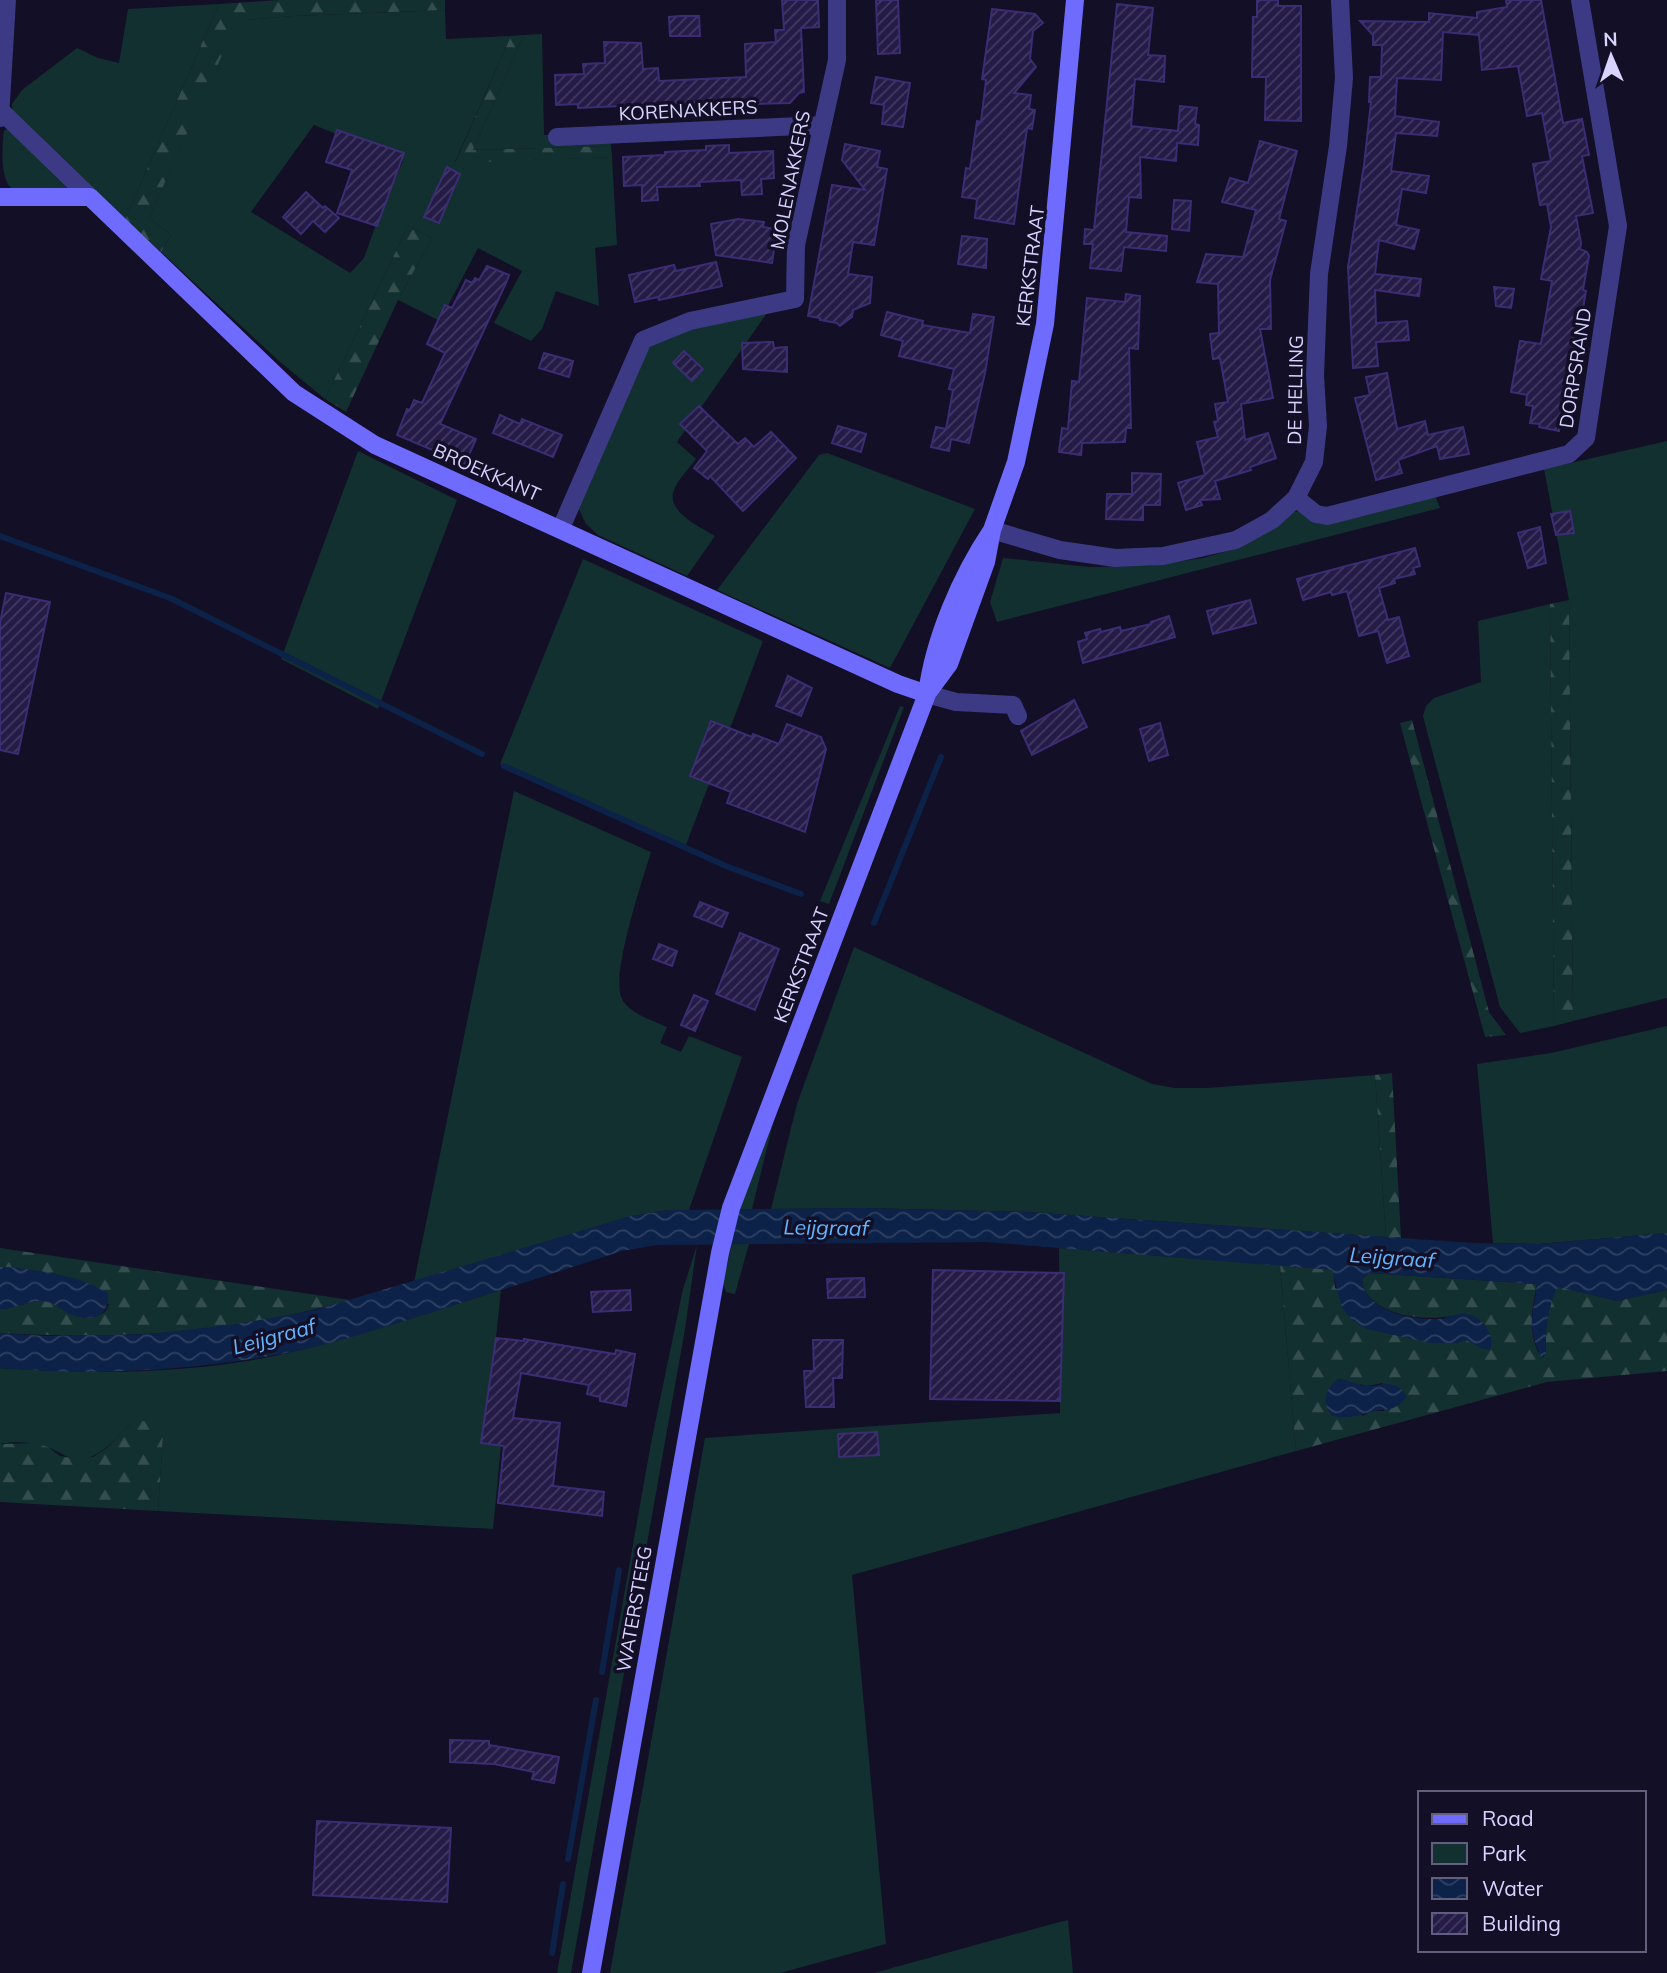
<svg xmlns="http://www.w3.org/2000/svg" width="1667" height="1973" font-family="Mulish,sans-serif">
  <defs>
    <pattern id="forest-firs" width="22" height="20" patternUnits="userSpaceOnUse" patternTransform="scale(1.75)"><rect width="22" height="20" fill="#12302f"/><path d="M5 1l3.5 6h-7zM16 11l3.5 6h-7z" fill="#344d4e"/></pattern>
    <pattern id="water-waves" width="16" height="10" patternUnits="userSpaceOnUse" patternTransform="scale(1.75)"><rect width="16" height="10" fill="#0c2248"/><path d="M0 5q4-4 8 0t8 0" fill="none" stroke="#2f4163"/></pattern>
    <pattern id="building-hatch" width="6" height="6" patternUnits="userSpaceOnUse" patternTransform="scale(1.75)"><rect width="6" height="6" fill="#241b47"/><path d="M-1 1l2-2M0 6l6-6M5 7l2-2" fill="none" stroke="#433b63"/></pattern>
  </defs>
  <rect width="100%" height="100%" fill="#130f26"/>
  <path fill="#12302f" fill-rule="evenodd" d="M219,4L125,220L12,111V104L22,90L77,48L98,58L119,63L128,9Z
    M445,10L446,39L511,36L455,162L612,157L617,245L595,248L599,306L556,291L542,329L531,341L494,323L522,271L478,248L440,321L398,300L432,238L408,226L325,399L279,361L161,252L171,235L149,218L234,26L246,20L293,16ZM314,125L403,161L376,224L364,258L350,273L251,212Z
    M542,34L544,135L610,134L611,146L473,150L524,35Z
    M10,129L69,185L68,188H11C0,177 2,148 4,130Z
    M767,313L677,442L696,459C689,469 676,481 673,493C669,513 700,527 715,536L687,576L598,535L586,524L576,503L647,333Z
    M1667,441V998L1573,1021L1569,600L1544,469Z
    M358,451L457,500L378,709L281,659Z
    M827,453L975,509L890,668L717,590L819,455Z
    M1435,495L1440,508L997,622L990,602L1003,558L1089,567L1148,566L1203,558L1231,550L1292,511L1304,512L1319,524Z
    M583,559L763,641L686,845L500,764Z
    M1550,604L1554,1026L1520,1033L1500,1007L1423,716L1426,706L1434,698L1481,682L1478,621Z
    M900,706L904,707L829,904L820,901Z
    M514,791L651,852C643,879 610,976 622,999C630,1014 652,1020 667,1027L660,1043L681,1052L689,1036L742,1057L689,1210H669L631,1216L414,1282Z
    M854,947L1152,1084L1175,1088H1208L1375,1075L1386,1237L1028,1212L863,1208L771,1209L797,1104Z
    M1667,1026V1233L1538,1244L1493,1243L1477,1064L1551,1053Z
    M777,1107L752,1209L739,1210Z
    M732,1244H749L735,1294L726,1292L723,1283Z
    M697,1245L685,1329L571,1973H557L651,1443L683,1289Z
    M1059,1248L1280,1265L1296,1451L852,1575L886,1944L780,1973H610L705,1438L1060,1413Z
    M501,1290L487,1424L503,1426L493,1529L158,1511L163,1435L132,1422C121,1433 110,1447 95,1455C71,1467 63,1451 44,1446C30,1442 14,1441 0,1444V1368C93,1375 200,1374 292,1352C362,1335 432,1312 501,1290Z
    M1068,1920L1073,1973H874L1052,1924Z"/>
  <path fill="url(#forest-firs)" fill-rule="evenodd" d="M279,0H445V10L293,16L246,20L235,26L149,218L171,235L161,252L125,220L219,4Z
    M524,35L473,150L611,146L612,157L455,163L511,36Z
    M408,226L432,238L398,300L346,412L325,399Z
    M1569,600L1573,1021L1554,1026L1550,604Z
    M1412,720L1489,1012L1506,1035L1485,1037L1400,723Z
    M1392,1073L1401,1238L1386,1237L1375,1075Z
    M0,1248L350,1300C237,1333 117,1340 0,1333V1309C16,1309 31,1300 44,1301C65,1302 80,1330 106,1311L109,1304L18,1268L0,1267Z
    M1280,1265L1333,1270L1335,1288L1445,1343H1455L1466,1340L1490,1350L1454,1315C1427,1323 1364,1315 1362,1279L1369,1273L1537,1284C1532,1308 1528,1329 1538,1352L1546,1355C1545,1331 1547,1307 1558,1286L1617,1301L1667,1290V1371L1547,1382L1296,1451ZM1383,1383L1384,1411H1372L1362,1416L1360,1384L1366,1386Z
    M143,1421L158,1425L163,1435L158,1511L0,1502V1444L34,1443L48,1447L60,1456L77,1459L93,1457L107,1448L132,1422Z"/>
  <path fill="url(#water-waves)" d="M863,1208L1028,1212L1473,1243L1538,1244L1667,1233V1290L1617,1301L1558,1287C1547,1307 1545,1332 1546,1355L1542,1358C1526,1326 1533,1316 1537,1284L1369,1273L1362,1279C1363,1311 1414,1321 1439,1319C1448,1318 1456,1313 1466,1314C1482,1316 1496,1335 1490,1350L1483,1349L1466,1340L1456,1343H1431L1366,1329L1352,1320L1342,1308L1332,1270L986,1242L657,1245L622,1251C558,1272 494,1292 430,1313C383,1327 335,1344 286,1353C192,1371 95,1376 0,1368V1333L46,1336L151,1334L237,1324L315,1310L631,1216L669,1210Z
    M0,1267C31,1268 82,1276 108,1293C110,1317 92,1322 72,1315C61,1311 55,1301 42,1301C30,1300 16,1309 0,1309Z
    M1338,1379C1349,1379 1356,1385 1366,1386C1382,1387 1395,1376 1407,1397C1393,1413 1389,1407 1371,1412C1356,1416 1348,1419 1332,1416C1321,1402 1325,1389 1338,1379Z"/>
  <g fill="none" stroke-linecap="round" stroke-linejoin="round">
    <path stroke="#0c2248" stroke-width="6" d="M0,536L170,598L482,754
      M504,766L726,866L801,894
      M874,923L941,757
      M602,1672L619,1570
      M568,1859L596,1700
      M552,1953L563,1884"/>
  </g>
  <path fill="url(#building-hatch)" stroke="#3b2d73" stroke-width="2" d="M782,0H818L819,27L801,28L804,92L799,93L790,103L757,104V100L578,108V104L556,105L555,75L584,74L583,64L605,63L604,42L641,43L643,69L658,68L659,81L746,77L745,44L776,42L775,30H784Z
    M876,0H898L900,53L878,54Z
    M1257,0H1278V6H1301V121L1265,120L1266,77H1252L1253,17H1257Z
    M1506,0H1541L1563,123L1582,119L1589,155L1582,156L1593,213L1576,216L1581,243L1580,249L1587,252L1589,256L1583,290L1586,291L1571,377L1567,376L1562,406L1566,407L1562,428H1559V431L1539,427L1540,424L1530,423L1533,406L1526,405L1527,395L1511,392L1520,341L1541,344L1552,281L1541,279L1551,227L1547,204L1540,205L1533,164L1551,161L1542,113L1527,116L1518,66L1482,70L1479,35L1443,32L1441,80L1397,78L1395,116L1439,122L1437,136L1396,133L1391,171L1429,176L1426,193L1402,189L1396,225L1419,230L1414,249L1379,240L1375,274L1421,279L1419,296L1375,290L1376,323L1407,321L1409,340L1376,342L1378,366L1353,368L1348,267L1364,165L1371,102H1369L1370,77H1381L1382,45H1373V35L1360,21L1429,22V13L1477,18V12L1507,7Z
    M1117,4L1153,8L1148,55L1165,56L1164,82L1135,79L1131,126L1178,131L1180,106L1197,108L1195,124L1199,125L1198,145L1177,143L1176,161L1140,157L1141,198L1129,197L1126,232L1167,236L1166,251L1124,247L1121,271L1090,268L1093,244H1084L1085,229L1094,230Z
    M992,9L1035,14L1043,23L1033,31L1030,59L1036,67L1014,93L1031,95L1029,109L1035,110L1032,129L1027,128L1014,224L975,218L977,199L962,197L966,168L970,169L977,121L981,122L986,80L982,79Z
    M681,16H699L700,36H670L669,17Z
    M876,77L910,83L903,127L882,124L884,105L871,103Z
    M337,130L404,153L377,226L337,213L352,170L326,162Z
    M1260,141L1297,151L1279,219L1286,221L1270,280L1271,329H1260L1273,398L1241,404L1245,440L1268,433L1276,458L1250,467L1251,470L1215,481L1220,499L1200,500L1202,505L1186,510L1178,483L1205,475L1197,442L1218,437L1214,422L1218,421L1215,404L1228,402L1220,358L1213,359L1210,334L1219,333L1218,284L1197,282L1206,254L1243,257L1256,210L1222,202L1230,178L1248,183Z
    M845,144L880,151L877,167L887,169L874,245L853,242L848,274L872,277L870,303L853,310L852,317L840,326L837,323L820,320V318L808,316L832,185L865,190L842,160Z
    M729,145V153L773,151L774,178L761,179L762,194L742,195L741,180L699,182L700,186L657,187L658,200L642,201V185L624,186L623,157L665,155V152L706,150V146Z
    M447,167L460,174L439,223L424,217Z
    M306,192L323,208L325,206L339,218L325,232L313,221L301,234L283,217Z
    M1174,200L1191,201L1189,231L1172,229Z
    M738,219L764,222L763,227L777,229L772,263L716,255L711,224Z
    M962,236L987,239L986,268L958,264Z
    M716,262L722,286L659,300L658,297L635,302L629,275L674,265L676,271Z
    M487,266L509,275L507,281L440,424L476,439L465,464L397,435L407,409L410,410L414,400L422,403L445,353L427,344L445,305L452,308L466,280L472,283L475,278L479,280Z
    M1494,287L1514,289L1511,308L1496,306Z
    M1126,294L1140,296L1138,349L1129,348L1131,428H1126L1125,442L1082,443L1081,455L1059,452L1062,428L1068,429L1072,381L1079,382L1087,298L1125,302Z
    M887,312L923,321L922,325L970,333L973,314L994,317L985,373L969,443L951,439L949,451L931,447L936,427L946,429L953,390L949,389L954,369L899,356L903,341L881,335Z
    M769,342H773L774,348L787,347V372L743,369L742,343Z
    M684,351L703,369L692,381L673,363Z
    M544,353L573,361L569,377L539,368Z
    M1387,373L1397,429L1425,421L1428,435L1463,427L1469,454L1440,459L1437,446L1398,460L1402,473L1376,480L1355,398L1370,395L1366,377Z
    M699,406L738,444L745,438L754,447L771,432L796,458L743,511L710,476L708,479L694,468L707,451L680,424Z
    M500,415L520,424L522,419L562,435L553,457L493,433Z
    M838,426L866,434L861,452L832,443Z
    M1132,473L1161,474L1160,505H1143V520L1106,519L1107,494H1132Z
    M1570,511L1574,533L1556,535L1551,514Z
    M1540,527L1546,563L1528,568L1518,533Z
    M1415,548L1420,566L1413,568L1415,574L1394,579L1395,583L1379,588L1388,620L1399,617L1409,656L1387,663L1378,631L1359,636L1347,591L1332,595L1331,592L1303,600L1297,579Z
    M6,593L50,602L18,754L0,750V623Z
    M1250,600L1256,623L1213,634L1207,611Z
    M1169,616L1175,637L1083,663L1078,642L1087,639L1085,633L1100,629L1101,632L1120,627L1121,631L1151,624V622Z
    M788,676L812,688L801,716L776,706Z
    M1074,700L1087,727L1032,755L1021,731Z
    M711,721L752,737L753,734L779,744L787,724L821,737L826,749L805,832L727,803L731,792L690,776Z
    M1160,723L1168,755L1149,761L1140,729Z
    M700,902L728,913L722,927L694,916Z
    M740,933L779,949L755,1010L716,994Z
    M659,944L677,951L672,966L653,959Z
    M694,995L708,1001L695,1031L681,1025Z
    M933,1270L1064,1273L1060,1401L930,1399Z
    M864,1278L865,1297L828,1298L827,1279Z
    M630,1290L631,1310L593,1312L591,1292Z
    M496,1338L524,1341V1339L615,1354L616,1350L635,1354L626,1406L600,1401V1397L587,1394L589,1385L521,1373L513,1418L560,1423L553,1486L604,1492L602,1516L498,1503L504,1446L481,1443Z
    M813,1340H843L842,1378H833L834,1407H806L804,1371H814Z
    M877,1432L879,1455L839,1457L838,1434Z
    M450,1740L489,1741V1745L559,1757L554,1783L532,1779L534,1772L494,1764L450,1762Z
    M317,1821L451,1828L447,1902L313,1895Z"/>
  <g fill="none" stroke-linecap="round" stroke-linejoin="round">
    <path stroke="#3d3a85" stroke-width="18" d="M1,111L90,197
      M0,118L7,0
      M557,137L822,125
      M1296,498L1316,514L1327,516L1569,454L1586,438L1618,226L1580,0
      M561,528L643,340L690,321L795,299L796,245L837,60V0
      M992,530L1060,550L1115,558L1163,556L1236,540L1272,520L1296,498L1314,462L1318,426L1315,375L1319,274L1338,146L1344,78L1340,0
      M927,694L956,702L1013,705L1018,716"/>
    <path stroke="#6f6bff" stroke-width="18" d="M0,197H90L294,393L375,445L898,684L927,694
      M929,691L949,664L986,562L992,530L1016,462L1045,324L1075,0
      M591,1973L720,1253L731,1208L927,694C934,639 961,576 992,530"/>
  </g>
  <g text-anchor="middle" stroke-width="7" stroke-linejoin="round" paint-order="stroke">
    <g font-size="19" fill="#d9d4ff" stroke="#130f26">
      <text transform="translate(688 110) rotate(-3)" y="7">KORENAKKERS</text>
      <text transform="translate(790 180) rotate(-79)" y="7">MOLENAKKERS</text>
      <text transform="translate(1030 266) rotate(-83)" y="7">KERKSTRAAT</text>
      <text transform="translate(1575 368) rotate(-81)" y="7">DORPSRAND</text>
      <text transform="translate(1295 390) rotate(-89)" y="7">DE HELLING</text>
      <text transform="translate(487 472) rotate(24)" y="7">BROEKKANT</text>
      <text transform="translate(801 965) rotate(-69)" y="7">KERKSTRAAT</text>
      <text transform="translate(634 1609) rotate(-80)" y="7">WATERSTEEG</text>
    </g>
    <g font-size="21" font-style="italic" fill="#62b6ff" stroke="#130f26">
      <text transform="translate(826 1228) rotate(1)" y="7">Leijgraaf</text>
      <text transform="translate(1392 1258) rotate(4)" y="7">Leijgraaf</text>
      <text transform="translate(274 1337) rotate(-15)" y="7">Leijgraaf</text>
    </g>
  </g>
  <rect x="1418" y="1791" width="228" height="161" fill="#130f26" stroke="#625e7d" stroke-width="2"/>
  <rect x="1432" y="1814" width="35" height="10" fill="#6f6bff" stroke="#625e7d" stroke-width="2"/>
  <text x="1482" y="1826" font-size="21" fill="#d9d4ff">Road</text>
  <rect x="1432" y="1843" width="35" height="21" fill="#12302f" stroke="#625e7d" stroke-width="2"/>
  <text x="1482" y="1861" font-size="21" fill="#d9d4ff">Park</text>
  <rect x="1432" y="1878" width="35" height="21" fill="url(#water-waves)" stroke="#625e7d" stroke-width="2"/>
  <text x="1482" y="1896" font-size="21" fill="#d9d4ff">Water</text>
  <rect x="1432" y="1913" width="35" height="21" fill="url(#building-hatch)" stroke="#625e7d" stroke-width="2"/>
  <text x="1482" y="1931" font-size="21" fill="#d9d4ff">Building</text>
  <g transform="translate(1611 56) rotate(358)" stroke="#130f26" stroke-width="5" paint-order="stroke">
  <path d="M0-5L12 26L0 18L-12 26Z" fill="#d9d4ff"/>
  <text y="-10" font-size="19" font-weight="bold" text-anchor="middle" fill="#d9d4ff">N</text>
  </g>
</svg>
